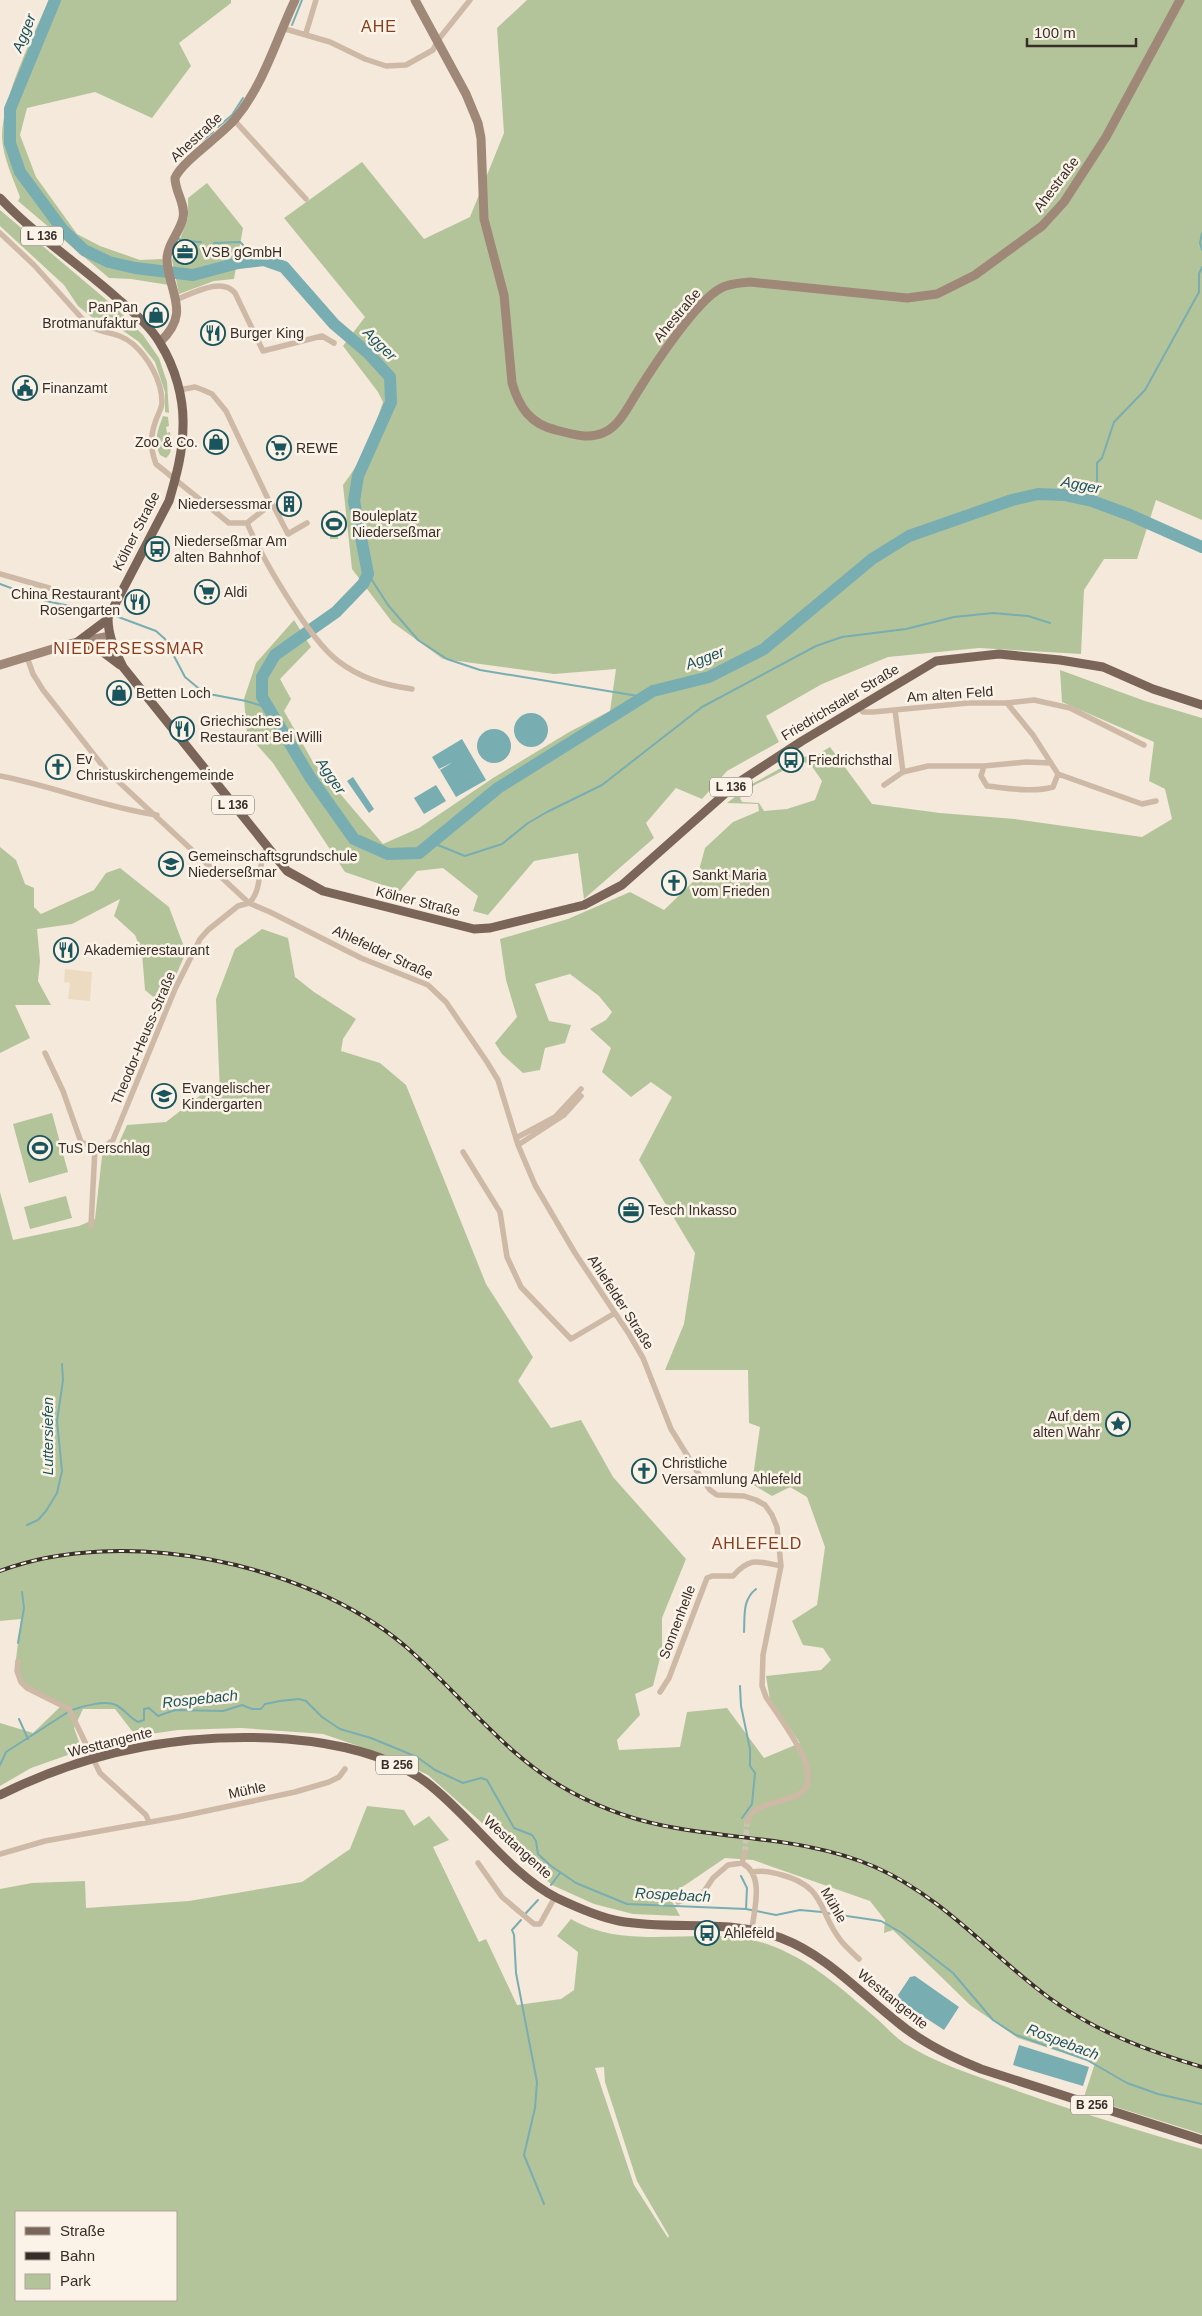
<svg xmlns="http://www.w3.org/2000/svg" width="1202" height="2316" font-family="Arial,sans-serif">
  <rect width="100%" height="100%" fill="#f4e9db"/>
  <path fill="#b4c49a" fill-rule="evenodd" d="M49,0H231V3L179,43L191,66L152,118L95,92L27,108L20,135L36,177L77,234L100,246L140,260L162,259L169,285L131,279L109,278L18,201L20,197C14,180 3,158 2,138C2,97 32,38 49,0Z
    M527,0H1202V520L1156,500L1137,559H1104L1084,590L1081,654L979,648L888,657L822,684L766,716L779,742L727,771L702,799L676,788L646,823L654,838L584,899L578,853L534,861L488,915L473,911L478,896L443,868L417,871L400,891L345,872L273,763L247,734L244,699L256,663L294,620L311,647L280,679L291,699L284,711L313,762L383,844L419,828L493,778L571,731L610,711L616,669L554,674L443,659L392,622L352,569L343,485C365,456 372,435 383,402L378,392L343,346L365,317L284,218L362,162L424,239L470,217L504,133L497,28Z
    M207,183L243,228L234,279L214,281L179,294L172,260L188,218V198Z
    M0,210L115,307L143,335L159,358L167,382L169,413L165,412V392L155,362L139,342L122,330L99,323L78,306L64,285L0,226Z
    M163,416L168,417L169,426L166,427L167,433L170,432C171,441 174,452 166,458L160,455C153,441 158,430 163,416Z
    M330,510H338V539H330Z
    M1060,670L1145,701L1202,718V2134L1084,2097L1095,2063L1018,2038L970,2005L893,1930L884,1933L885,1920L870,1901L753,1860L725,1858L669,1896L680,1916L633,1914L594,1904L552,1885L428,1775L385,1755L323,1734L241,1728L178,1730L136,1736L115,1709H83L74,1728L82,1750L31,1768L0,1786V1723L33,1733L60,1707L18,1679L15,1667L21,1619L0,1621V1192L13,1240L79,1226L95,1219L102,1156L118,1145L127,1125L166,1122L202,1094L220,1093L216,999L235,949L262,929L288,938L295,977L314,992L356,1019L343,1039L341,1051L380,1063L406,1085L486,1284L533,1357L518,1381L551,1428L581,1420L613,1477L686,1559L662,1618V1650L653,1686L635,1694L640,1715L617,1740L619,1750L680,1747L687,1712L727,1708L764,1758L800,1743L770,1700L766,1676L821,1670L831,1660L823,1648L803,1645L792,1621L817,1605L825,1547L807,1497L790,1487L772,1496L752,1484L760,1427L749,1423L748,1370H665L684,1324L695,1253L639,1160L672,1097L651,1082L631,1097L602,1072L611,1048L590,1029L606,1020L612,1012L599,996L570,974L535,984L549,1021L571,1025L565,1043L545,1048L540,1070L523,1073L502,1054L495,1043L517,1017L506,980L500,939L568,919L630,892L664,910L697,878L705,848L733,822L759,811L758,804L727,803L752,784L801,757L815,756L830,747L872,804L940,813L1015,819L1142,837L1172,819L1165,789L1149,781L1154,742L1062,702ZM802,761L811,765L822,781L815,800L787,809L764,811L759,803L742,802L740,798L751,787Z
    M0,847L16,860L25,884L34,888V907L41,914L94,890L106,873L120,868L169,907L186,952L168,994L158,1001L145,990L142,953L135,935L114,916L120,899L72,924L37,929L40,961L38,981L51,1005H15L30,1038L0,1053Z
    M52,1113L68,1172L29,1183L13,1124Z
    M66,1196L72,1218L30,1229L24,1207Z
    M367,1806L404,1810L414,1826L429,1816L449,1840L433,1847L479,1942L486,1939L517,2005L561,1999L574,1990L578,1952L557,1936L571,1919C630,1954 704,1923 767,1944C810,1959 842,1989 876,2018C885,2026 894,2036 904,2043C934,2062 968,2073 1001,2085C1067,2109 1134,2129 1202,2149V2316H0V1889L32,1883L85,1881L86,1908L189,1901L302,1882L350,1849ZM604,2067L605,2082L637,2181L669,2236L668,2238L634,2185L595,2068ZM16,2212H176V2300H16Z"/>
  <path fill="#ecdbc1" d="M65,969L92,972L90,1001L68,999L70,983L64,982Z"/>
  <path fill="#78adb2" d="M514 730a17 17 0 1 1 34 0a17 17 0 1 1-34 0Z
    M477 746a17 17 0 1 1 34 0a17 17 0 1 1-34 0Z
    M462,739L486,780L456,797L440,770L453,762L439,769L432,757Z
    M353,777L374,809L369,813L347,781Z
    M436,785L446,801L424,814L414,798Z
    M915,1976L959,2007L944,2030L900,2001L898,1995L910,1977Z
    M1019,2045L1089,2067L1083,2086L1013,2065Z"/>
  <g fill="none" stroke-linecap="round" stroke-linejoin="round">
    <path stroke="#78adb2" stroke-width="2" d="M292,25L302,0
      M218,127L232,115L243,98
      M202,141L213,132
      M1202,233L1200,243L1202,250
      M178,238L181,241L201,242
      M214,243L240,242L246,248L252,262
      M1097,481V463L1102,458L1114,422L1145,390L1199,292V274L1202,267
      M368,574L388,605L418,640L447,659L480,670L644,697
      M0,584L46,601L108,614
      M113,615L156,631L165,639L185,677L197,687L209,694L246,701L269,708
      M433,843L465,856L502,844L528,823L547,812L602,785L702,707L816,646L842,637L906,629L954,617L993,613L1028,616L1050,623
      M27,1525L38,1520L46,1511L57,1493L62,1471L57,1421L63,1380L62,1364
      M744,1632C745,1616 742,1600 756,1589
      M18,1643L24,1608L22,1592
      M740,1686L741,1706L750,1749V1766L755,1773L752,1804L742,1818
      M72,1710C83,1706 105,1700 116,1705C124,1709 130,1718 138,1722L144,1720V1709L149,1708L158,1716L175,1710L223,1711L242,1705L252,1709H261L265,1704L280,1701L299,1699L306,1701L322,1717L340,1729L371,1738L417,1757L435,1770L463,1783L481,1778L487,1780L514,1828L532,1835L536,1841L538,1854L551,1866L576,1883L627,1904L746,1909L776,1915L800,1910L822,1912
      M19,1719L28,1739
      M0,1765L6,1752L68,1712
      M741,1876L747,1888L746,1909
      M551,1885L560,1873
      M526,1913L538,1900
      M826,1913L881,1921L902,1933L953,1973L993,2020L1016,2035L1087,2060L1127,2083L1158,2094L1202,2104
      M521,1920L512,1930L514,1935L516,1973L537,2082L535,2108L524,2155L544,2204"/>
    <path stroke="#78adb2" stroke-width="12" d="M55,0L10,109V143L20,172L62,229L84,250L109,262L135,268L193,275L238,263L264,260L284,267L334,324L368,353L390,377L391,402L358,476L354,501L368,574L363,584L336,612L275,655L262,677V697L310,777L354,839L388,854L419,853L498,788L653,691L709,677L764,649L872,559L909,536L1012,500L1038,494L1064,495L1092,501L1130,515L1202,547"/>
    <path stroke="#cec4b7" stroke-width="5.5" stroke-dasharray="5.5 3" stroke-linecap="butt" d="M745,1852L747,1822"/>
    <path stroke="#cdb9a6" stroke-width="5.5" d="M282,28L330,42L365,59L386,66L406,65L433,50L438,40L470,0
      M306,33L316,0
      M234,120L306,199
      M0,233L34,265L88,325C100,334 118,331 133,344C148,357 162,381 162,402C162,408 158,414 156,420C150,436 150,448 156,464L229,523H247
      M175,300C192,294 222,276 235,293L263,351L322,336L334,343
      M179,390L195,387L203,390L212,394L226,411L268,499L266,508L247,523
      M268,503L273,505L288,534L307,523
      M247,523C262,558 308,638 338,661C360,678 384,685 412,689
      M0,574L49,588
      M27,657L33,674L43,690L106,770L249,903L270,912L361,958L428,985L446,1002L487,1062L498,1080L518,1145L535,1185L575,1253L629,1334L643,1358L671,1429L700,1476L710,1490L717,1495L744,1496L756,1500L765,1505L772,1515L777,1527L781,1566L763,1655L762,1686L766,1697C778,1715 793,1735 803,1756C828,1814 758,1789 747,1822
      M1007,703L1033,735L1058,774L1142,804L1156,801
      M860,708L863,712H873L968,703H1007L1034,700L1070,708L1144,745
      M895,710L903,772
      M984,766L1026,762L1051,763
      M0,776C53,786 103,807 157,815
      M884,785L903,772L928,766H984L981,776L987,786C1008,788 1033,793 1053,787L1058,774
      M249,903C264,889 256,865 267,847
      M45,1053L63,1091L81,1142L95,1148H103L113,1140L175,989L200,939L208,930L238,906L249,903
      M516,1138L555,1117L581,1089
      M518,1145L564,1115L581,1096
      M463,1152L500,1212L507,1257L521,1287L571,1339L615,1313
      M91,1226L95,1148
      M18,1661L17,1671L21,1682L27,1688L69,1709L100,1773L146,1815L149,1822
      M660,1692L669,1678L707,1578L712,1576H733C750,1557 757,1561 781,1566
      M0,1854L45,1841L178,1817L295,1792L329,1782L339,1777L345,1769
      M478,1863L502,1897L534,1924H540L555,1897
      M742,1863L745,1852
      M752,1872C763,1870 771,1872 782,1875C827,1887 818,1913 842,1942C847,1948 853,1953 859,1959
      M678,1902L703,1893L713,1878L728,1865L742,1863C765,1875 754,1909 752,1929"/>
    <path stroke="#a08878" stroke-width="9" d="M415,0L466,94L478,123L481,138L484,219L504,295L512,383C519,407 530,424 556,430C571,434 589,440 605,432C620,425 629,405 638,391C653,367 696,301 721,288C730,283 740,283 750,282L907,298L937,294L975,275L1042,226L1064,202L1106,137L1180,0
      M160,342C191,313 170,295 167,261C166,246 180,232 183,218C186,204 175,192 175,178C182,161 221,136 235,119C264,84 276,40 295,0
      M0,665L69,644L110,636"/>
    <path stroke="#7b6558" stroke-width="9" d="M0,198C36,236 80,265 118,299C133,312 150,326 160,343C175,367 184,398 183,426C183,452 176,477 169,501L108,618C108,636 115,651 123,667L287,871L323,891L474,929L490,928L584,905L622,885L736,784L802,741L936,661L999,654L1060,660L1103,667L1153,689L1202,705
      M76,643L100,650L120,665
      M76,643L108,619
      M0,1795C90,1750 187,1732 287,1739C335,1743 386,1753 426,1782C470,1815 509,1874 557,1898C576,1907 598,1917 619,1921C673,1931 728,1918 781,1938C826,1955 859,1992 896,2021C922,2043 951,2057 981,2069L1202,2140"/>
    <defs>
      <path id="rail" d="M0,1571C122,1525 306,1562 405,1646C462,1695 505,1757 573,1793C605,1810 640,1822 676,1828C743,1840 811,1839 875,1867C943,1897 990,1954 1048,1997C1094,2031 1148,2051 1202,2067"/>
    </defs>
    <use href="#rail" stroke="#382e28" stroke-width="4"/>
    <use href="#rail" stroke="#fbf3e8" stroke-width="2" stroke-dasharray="5.5" stroke-linecap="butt"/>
  </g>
  <defs>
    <symbol id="office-ring" viewBox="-11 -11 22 22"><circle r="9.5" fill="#fbf3e8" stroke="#1a555d" stroke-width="1.5"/><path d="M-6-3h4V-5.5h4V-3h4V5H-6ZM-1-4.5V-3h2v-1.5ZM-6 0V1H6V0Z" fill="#1a555d"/></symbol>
    <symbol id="shop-ring" viewBox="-11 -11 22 22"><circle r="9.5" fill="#fbf3e8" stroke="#1a555d" stroke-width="1.5"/><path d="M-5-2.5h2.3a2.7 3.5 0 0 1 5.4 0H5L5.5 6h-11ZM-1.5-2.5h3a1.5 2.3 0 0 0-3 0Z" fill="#1a555d"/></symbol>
    <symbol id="restaurant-ring" viewBox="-11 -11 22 22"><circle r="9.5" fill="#fbf3e8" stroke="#1a555d" stroke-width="1.5"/><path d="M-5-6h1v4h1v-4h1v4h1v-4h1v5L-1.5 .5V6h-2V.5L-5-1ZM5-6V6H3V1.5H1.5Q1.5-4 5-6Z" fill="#1a555d"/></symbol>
    <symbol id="civic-ring" viewBox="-11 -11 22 22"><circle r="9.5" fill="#fbf3e8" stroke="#1a555d" stroke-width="1.5"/><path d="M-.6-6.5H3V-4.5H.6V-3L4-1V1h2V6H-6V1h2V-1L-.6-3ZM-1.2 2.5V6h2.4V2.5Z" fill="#1a555d"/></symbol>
    <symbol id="supermarket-ring" viewBox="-11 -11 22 22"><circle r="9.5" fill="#fbf3e8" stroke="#1a555d" stroke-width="1.5"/><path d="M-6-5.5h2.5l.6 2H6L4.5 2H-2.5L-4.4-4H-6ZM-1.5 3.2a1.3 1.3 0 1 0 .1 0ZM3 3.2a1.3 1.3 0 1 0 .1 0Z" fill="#1a555d"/></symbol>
    <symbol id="building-ring" viewBox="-11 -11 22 22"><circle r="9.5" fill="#fbf3e8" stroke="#1a555d" stroke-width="1.5"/><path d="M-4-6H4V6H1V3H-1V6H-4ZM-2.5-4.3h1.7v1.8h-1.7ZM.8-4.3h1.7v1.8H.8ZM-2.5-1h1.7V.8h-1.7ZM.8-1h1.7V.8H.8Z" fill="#1a555d"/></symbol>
    <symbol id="stadium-ring" viewBox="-11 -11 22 22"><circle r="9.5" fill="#fbf3e8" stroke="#1a555d" stroke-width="1.5"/><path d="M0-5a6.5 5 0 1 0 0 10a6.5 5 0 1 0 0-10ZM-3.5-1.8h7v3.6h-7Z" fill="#1a555d"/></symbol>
    <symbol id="bus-ring" viewBox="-11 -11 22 22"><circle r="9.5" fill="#fbf3e8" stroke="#1a555d" stroke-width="1.5"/><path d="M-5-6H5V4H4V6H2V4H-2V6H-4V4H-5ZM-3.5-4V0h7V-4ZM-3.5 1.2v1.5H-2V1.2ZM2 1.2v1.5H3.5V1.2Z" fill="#1a555d"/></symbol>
    <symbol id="church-ring" viewBox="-11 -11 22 22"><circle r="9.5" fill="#fbf3e8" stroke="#1a555d" stroke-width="1.5"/><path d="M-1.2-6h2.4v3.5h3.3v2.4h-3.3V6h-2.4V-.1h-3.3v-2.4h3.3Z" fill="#1a555d"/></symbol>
    <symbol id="school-ring" viewBox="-11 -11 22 22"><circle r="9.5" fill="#fbf3e8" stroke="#1a555d" stroke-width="1.5"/><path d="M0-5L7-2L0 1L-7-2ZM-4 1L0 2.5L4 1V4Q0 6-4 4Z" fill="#1a555d"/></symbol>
    <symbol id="sight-ring" viewBox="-11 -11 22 22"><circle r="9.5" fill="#fbf3e8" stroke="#1a555d" stroke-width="1.5"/><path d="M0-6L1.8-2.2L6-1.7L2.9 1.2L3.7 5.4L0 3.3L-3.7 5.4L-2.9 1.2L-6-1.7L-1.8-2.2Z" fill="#1a555d"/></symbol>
  </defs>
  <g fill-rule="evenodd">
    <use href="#office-ring" x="171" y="238" width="28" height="28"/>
    <use href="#shop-ring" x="142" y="301" width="28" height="28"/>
    <use href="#restaurant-ring" x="199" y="319" width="28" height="28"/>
    <use href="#civic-ring" x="11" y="374" width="28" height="28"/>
    <use href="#shop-ring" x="202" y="428" width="28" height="28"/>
    <use href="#supermarket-ring" x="265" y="434" width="28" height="28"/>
    <use href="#building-ring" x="275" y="490" width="28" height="28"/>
    <use href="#stadium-ring" x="320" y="510" width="28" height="28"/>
    <use href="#bus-ring" x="143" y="535" width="28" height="28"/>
    <use href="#supermarket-ring" x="193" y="578" width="28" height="28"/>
    <use href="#restaurant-ring" x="123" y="588" width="28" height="28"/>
    <use href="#shop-ring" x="105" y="679" width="28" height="28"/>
    <use href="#restaurant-ring" x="168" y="715" width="28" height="28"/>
    <use href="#bus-ring" x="777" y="746" width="28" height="28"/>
    <use href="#church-ring" x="44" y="753" width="28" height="28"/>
    <use href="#school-ring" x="157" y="850" width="28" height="28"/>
    <use href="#church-ring" x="660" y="869" width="28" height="28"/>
    <use href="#restaurant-ring" x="52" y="936" width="28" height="28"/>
    <use href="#school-ring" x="150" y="1082" width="28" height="28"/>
    <use href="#stadium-ring" x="26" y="1134" width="28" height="28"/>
    <use href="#office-ring" x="617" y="1196" width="28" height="28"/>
    <use href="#sight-ring" x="1104" y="1410" width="28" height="28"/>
    <use href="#church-ring" x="630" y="1457" width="28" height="28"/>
    <use href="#bus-ring" x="693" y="1919" width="28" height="28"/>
  </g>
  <g text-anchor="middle" stroke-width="5" stroke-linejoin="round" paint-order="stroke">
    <g fill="#fbf3e8" stroke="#726962" stroke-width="1">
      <rect x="21" y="226.5" width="42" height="19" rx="4"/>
      <rect x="710" y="777.5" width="42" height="19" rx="4"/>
      <rect x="212" y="795.5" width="42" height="19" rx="4"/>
      <rect x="376" y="1755.5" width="42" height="19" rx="4"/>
      <rect x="1071" y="2095.5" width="42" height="19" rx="4"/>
    </g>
    <g font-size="12" font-weight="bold" fill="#382e28">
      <text x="42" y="240">L 136</text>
      <text x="731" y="791">L 136</text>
      <text x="233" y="809">L 136</text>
      <text x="397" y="1769">B 256</text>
      <text x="1092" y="2109">B 256</text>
    </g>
    <g font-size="14" fill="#382e28" stroke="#fbf3e8">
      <text transform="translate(196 137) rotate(-43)" y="5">Ahestraße</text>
      <text transform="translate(1056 184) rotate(-53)" y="5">Ahestraße</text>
      <text transform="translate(677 315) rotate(-50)" y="5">Ahestraße</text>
      <text transform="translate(136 531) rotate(-63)" y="5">Kölner Straße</text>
      <text transform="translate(950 694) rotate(-4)" y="5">Am alten Feld</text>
      <text transform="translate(840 702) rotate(-31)" y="5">Friedrichstaler Straße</text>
      <text transform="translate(418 901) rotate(14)" y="5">Kölner Straße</text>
      <text transform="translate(383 952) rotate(25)" y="5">Ahlefelder Straße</text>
      <text transform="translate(143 1038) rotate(-67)" y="5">Theodor-Heuss-Straße</text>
      <text transform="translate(621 1302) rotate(57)" y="5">Ahlefelder Straße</text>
      <text transform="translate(677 1622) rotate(-69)" y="5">Sonnenhelle</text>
      <text transform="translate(110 1742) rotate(-14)" y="5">Westtangente</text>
      <text transform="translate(247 1790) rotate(-12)" y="5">Mühle</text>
      <text transform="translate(518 1847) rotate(42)" y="5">Westtangente</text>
      <text transform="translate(834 1905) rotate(60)" y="5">Mühle</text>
      <text transform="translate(893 1999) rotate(39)" y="5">Westtangente</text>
    </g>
    <g font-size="14" fill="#382e28" stroke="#fbf3e8" text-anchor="start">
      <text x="202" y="257">VSB gGmbH</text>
      <text x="138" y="312" text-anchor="end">PanPan<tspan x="138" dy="16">Brotmanufaktur</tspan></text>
      <text x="230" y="338">Burger King</text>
      <text x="42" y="393">Finanzamt</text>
      <text x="198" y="447" text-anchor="end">Zoo &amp; Co.</text>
      <text x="296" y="453">REWE</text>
      <text x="272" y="509" text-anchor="end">Niedersessmar</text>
      <text x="352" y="521">Bouleplatz<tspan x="352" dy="16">Niederseßmar</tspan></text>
      <text x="174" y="546">Niederseßmar Am<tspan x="174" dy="16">alten Bahnhof</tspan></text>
      <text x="224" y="597">Aldi</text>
      <text x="120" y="599" text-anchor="end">China Restaurant<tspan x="120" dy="16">Rosengarten</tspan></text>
      <text x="136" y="698">Betten Loch</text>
      <text x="200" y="726">Griechisches<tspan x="200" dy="16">Restaurant Bei Willi</tspan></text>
      <text x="76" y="764">Ev<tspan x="76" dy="16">Christuskirchengemeinde</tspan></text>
      <text x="808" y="765">Friedrichsthal</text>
      <text x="188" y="861">Gemeinschaftsgrundschule<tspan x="188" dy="16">Niederseßmar</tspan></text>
      <text x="692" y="880">Sankt Maria<tspan x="692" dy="16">vom Frieden</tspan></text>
      <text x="84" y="955">Akademierestaurant</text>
      <text x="182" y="1093">Evangelischer<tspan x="182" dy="16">Kindergarten</tspan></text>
      <text x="58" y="1153">TuS Derschlag</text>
      <text x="648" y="1215">Tesch Inkasso</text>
      <text x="1100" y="1421" text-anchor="end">Auf dem<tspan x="1100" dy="16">alten Wahr</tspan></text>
      <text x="662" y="1468">Christliche<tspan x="662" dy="16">Versammlung Ahlefeld</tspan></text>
      <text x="724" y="1938">Ahlefeld</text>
    </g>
    <g font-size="15" font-style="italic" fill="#1a555d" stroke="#fbf3e8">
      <text transform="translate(24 33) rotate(-68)" y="5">Agger</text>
      <text transform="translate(380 344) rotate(45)" y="5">Agger</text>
      <text transform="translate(1081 485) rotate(11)" y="5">Agger</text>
      <text transform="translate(705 658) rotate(-21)" y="5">Agger</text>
      <text transform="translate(331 776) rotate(56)" y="5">Agger</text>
      <text transform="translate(48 1436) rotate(-90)" y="5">Luttersiefen</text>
      <text transform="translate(200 1699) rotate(-6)" y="5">Rospebach</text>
      <text transform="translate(673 1895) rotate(3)" y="5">Rospebach</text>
      <text transform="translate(1063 2042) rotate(21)" y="5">Rospebach</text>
    </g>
    <g font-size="16" letter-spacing="1" fill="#8c3b1b" stroke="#fbf3e8">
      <text x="379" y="32">AHE</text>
      <text x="129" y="654">NIEDERSESSMAR</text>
      <text x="757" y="1549">AHLEFELD</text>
    </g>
  </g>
  <rect x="15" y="2211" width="162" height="90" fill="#fbf3e8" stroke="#ada49b"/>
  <rect x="25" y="2227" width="25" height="8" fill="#7b6558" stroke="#ada49b"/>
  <text x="60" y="2236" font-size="15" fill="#382e28">Straße</text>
  <rect x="25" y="2252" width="25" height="8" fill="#382e28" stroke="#ada49b"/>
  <text x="60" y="2261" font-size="15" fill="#382e28">Bahn</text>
  <rect x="25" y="2274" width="25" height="15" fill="#b4c49a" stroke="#ada49b"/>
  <text x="60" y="2286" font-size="15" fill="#382e28">Park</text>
  <path d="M1027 38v8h109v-8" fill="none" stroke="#382e28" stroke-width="2.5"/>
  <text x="1034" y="38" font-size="15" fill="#382e28" stroke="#fbf3e8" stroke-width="4" paint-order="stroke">100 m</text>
</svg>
